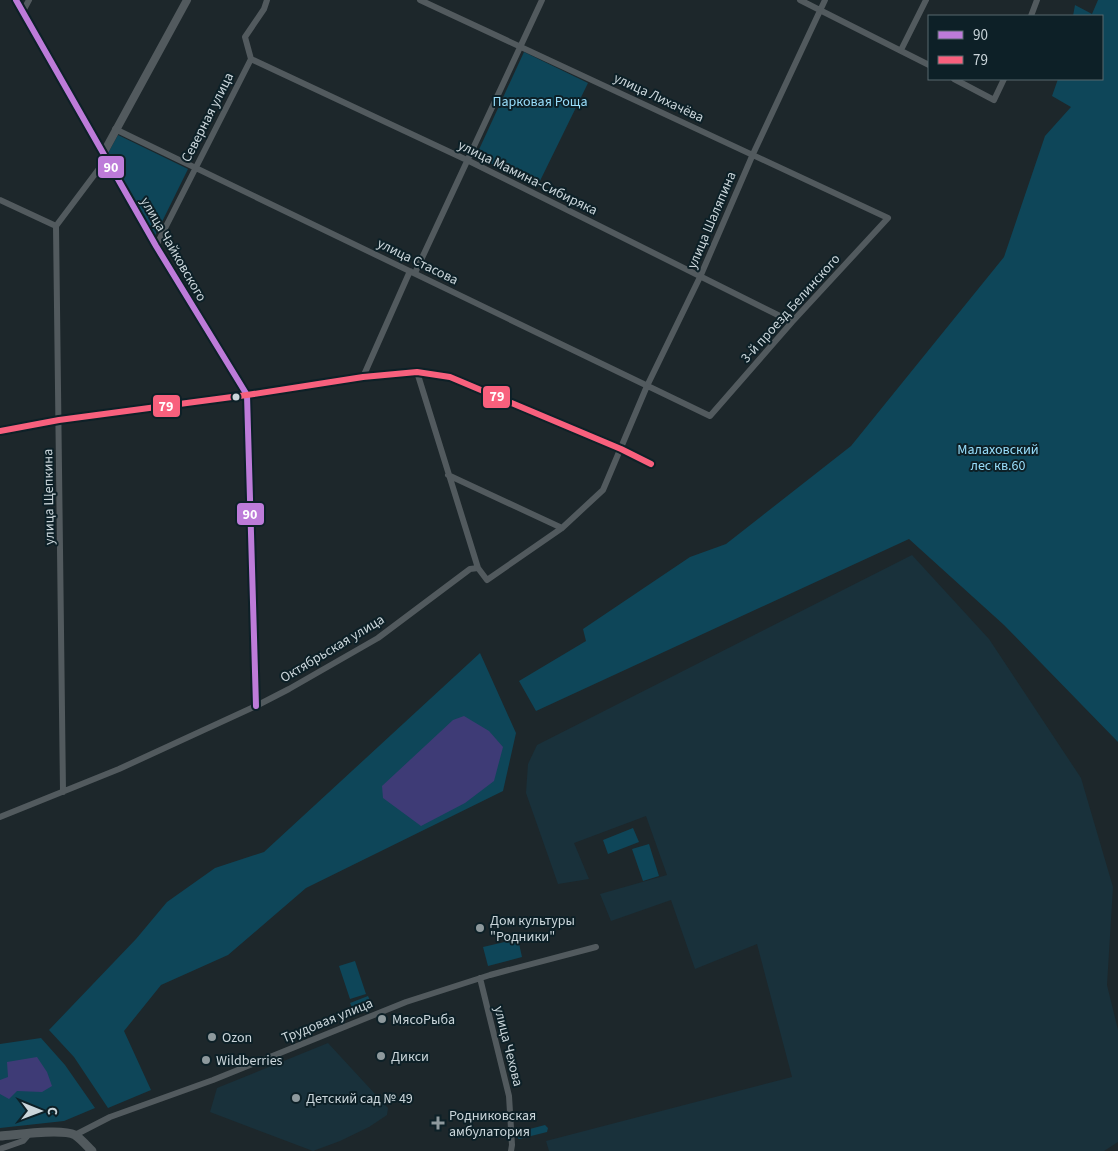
<svg xmlns="http://www.w3.org/2000/svg" width="1118" height="1151" font-family="'Source Sans 3',sans-serif">
  <rect width="100%" height="100%" fill="#1d272b"/>
  <path fill="#19313b" d="M912,555L989,639L1081,778L1113,887L1107,985L1118,1030V1142L1104,1151H549L546,1141L792,1077L757,944L695,969L671,900L611,921L600,894L667,875L646,816L574,843L589,879L558,884L526,793L528,764L537,745Z
    M328,1043L388,1108L387,1115L369,1127L340,1141L313,1151L210,1112L217,1088Z"/>
  <path fill="#0e4659" d="M1098,0H1118V742L1004,625L909,539L536,711L519,681L586,641L583,629L690,557L726,544L851,446L1004,257L1045,136L1071,107L1052,96L1058,79H1102V16H1073L1075,5L1092,14Z
    M524,52L588,83L537,187L476,156Z
    M118,135L188,169L155,236L108,153Z
    M480,653L516,733L503,791L306,888L228,955L161,985L124,1031L151,1090L108,1108L74,1057L49,1030L136,939L167,902L215,868L264,852Z
    M633,828L639,842L608,854L603,840Z
    M649,844L659,876L643,881L632,849Z
    M518,939L522,957L488,966L483,947Z
    M355,961L366,994L350,999L339,966Z
    M368,996L372,1005L354,1012L350,1003Z
    M41,1038L65,1065L95,1108L64,1121L0,1128V1044Z
    M545,1125L548,1128L547,1132L519,1139L516,1136L518,1132Z"/>
  <path fill="#3e3b76" d="M464,716L489,731L503,747L494,781L465,803L421,826L383,798L382,786L453,720Z
    M37,1057L47,1072L52,1086L42,1092L17,1091L9,1099L0,1094V1080L8,1077L7,1062Z"/>
  <g fill="none" stroke-linecap="round" stroke-linejoin="round">
    <path stroke="#525a5e" stroke-width="6" d="M800,0L929,65
      M23,11L29,0
      M1031,16L1037,0
      M901,50L926,0
      M251,59L469,161L792,322
      M954,79L994,100L1004,79
      M115,129L710,416L792,322L888,218L420,0
      M0,200L56,226
      M156,246L251,59L245,37L264,9L267,0
      M415,273L542,0
      M417,372L478,568
      M363,377L410,271
      M448,475L562,528
      M256,706L247,395L363,377L417,372L450,377L621,449L651,464
      M63,792L56,226L107,158
      M0,817L119,769L256,706L289,689L378,638L470,569L478,568L487,580L562,528L603,490L647,386L700,277L753,154L825,0
      M480,978L509,1096L512,1145L511,1151
      M75,1135L110,1117L213,1080L406,1002L490,975L596,947
      M0,1149L23,1141L30,1133"/>
    <path stroke="#525a5e" stroke-width="8" d="M104,152L187,0
      M0,431L59,420L247,395L156,246L16,0"/>
    <path stroke="#525a5e" stroke-width="9" d="M0,1136C16,1135 61,1128 75,1135C81,1139 87,1146 92,1151"/>
    <defs>
      <path id="bus-1" d="M16,0L156,246L247,395L256,706"/>
      <path id="bus-2" d="M0,431L59,420L247,395L363,377L417,372L450,377L621,449L651,464"/>
    </defs>
    <use href="#bus-1" stroke="#0d2027" stroke-width="10"/>
    <use href="#bus-2" stroke="#0d2027" stroke-width="10"/>
    <use href="#bus-1" stroke="#bd7bd9" stroke-width="6"/>
    <use href="#bus-2" stroke="#f8607d" stroke-width="6"/>
  </g>
  <circle fill="#cbd6db" stroke="#0d2027" stroke-width="2" cx="236" cy="397" r="4.5"/>
  <g fill="#8e999d" stroke="#0d2027" stroke-width="2">
    <circle cx="480" cy="928" r="5"/>
    <circle cx="382" cy="1019" r="5"/>
    <circle cx="212" cy="1037" r="5"/>
    <circle cx="381" cy="1056" r="5"/>
    <circle cx="206" cy="1060" r="5"/>
    <circle cx="296" cy="1098" r="5"/>
    <path d="M435.5 1115.5h5v5h5v5h-5v5h-5v-5h-5v-5h5z"/>
  </g>
  <g text-anchor="middle" stroke-width="4" stroke-linejoin="round" paint-order="stroke">
    <g font-size="14" fill="#cbd6db" stroke="#0d2027">
      <text transform="translate(659 97) rotate(25)" y="5">улица Лихачёва</text>
      <text transform="translate(207 117) rotate(-63)" y="5">Северная улица</text>
      <text transform="translate(528 177) rotate(26)" y="5">улица Мамина-Сибиряка</text>
      <text transform="translate(711 220) rotate(-67)" y="5">улица Шаляпина</text>
      <text transform="translate(174 249) rotate(60)" y="5">улица Чайковского</text>
      <text transform="translate(418 261) rotate(26)" y="5">улица Стасова</text>
      <text transform="translate(790 308) rotate(-48)" y="5">3-й проезд Белинского</text>
      <text transform="translate(48 497) rotate(-91)" y="5">улица Щепкина</text>
      <text transform="translate(332 648) rotate(-31)" y="5">Октябрьская улица</text>
      <text transform="translate(327 1020) rotate(-22)" y="5">Трудовая улица</text>
      <text transform="translate(509 1046) rotate(76)" y="5">улица Чехова</text>
    </g>
    <g font-size="14" fill="#98ddfa" stroke="#0d2027">
      <text x="540" y="106">Парковая Роща</text>
      <text x="998" y="454">Малаховский<tspan x="998" dy="16">лес кв.60</tspan></text>
    </g>
    <g font-size="14" fill="#cbd6db" stroke="#0d2027" text-anchor="start">
      <text x="490" y="925">Дом культуры<tspan x="490" dy="16">"Родники"</tspan></text>
      <text x="392" y="1024">МясоРыба</text>
      <text x="222" y="1042">Ozon</text>
      <text x="391" y="1061">Дикси</text>
      <text x="216" y="1065">Wildberries</text>
      <text x="306" y="1103">Детский сад № 49</text>
      <text x="449" y="1120">Родниковская<tspan x="449" dy="16">амбулатория</tspan></text>
    </g>
  </g>
  <g stroke="#0d2027" stroke-width="2">
    <rect x="97" y="155" width="28" height="24" rx="5" fill="#bd7bd9"/>
    <rect x="482" y="385" width="29" height="24" rx="5" fill="#f8607d"/>
    <rect x="152" y="394" width="29" height="24" rx="5" fill="#f8607d"/>
    <rect x="236" y="502" width="29" height="24" rx="5" fill="#bd7bd9"/>
  </g>
  <g font-size="14" text-anchor="middle" font-weight="bold" fill="#fff">
    <text x="111" y="172">90</text>
    <text x="497" y="401">79</text>
    <text x="166" y="411">79</text>
    <text x="250" y="519">90</text>
  </g>
  <rect x="928" y="15" width="175" height="65" fill="#0d2027" stroke="#59696f"/>
  <rect x="938" y="31" width="25" height="8" fill="#bd7bd9" stroke="#59696f"/>
  <text x="973" y="40" font-size="15" fill="#cbd6db">90</text>
  <rect x="938" y="56" width="25" height="8" fill="#f8607d" stroke="#59696f"/>
  <text x="973" y="65" font-size="15" fill="#cbd6db">79</text>
  <g transform="translate(40 1111) rotate(91)" stroke="#0d2027" stroke-width="4" paint-order="stroke">
  <path d="M0-4L9 19L0 12L-9 19Z" fill="#cbd6db"/>
  <text y="-8" font-size="14" font-weight="bold" text-anchor="middle" fill="#cbd6db">С</text>
  </g>
</svg>
